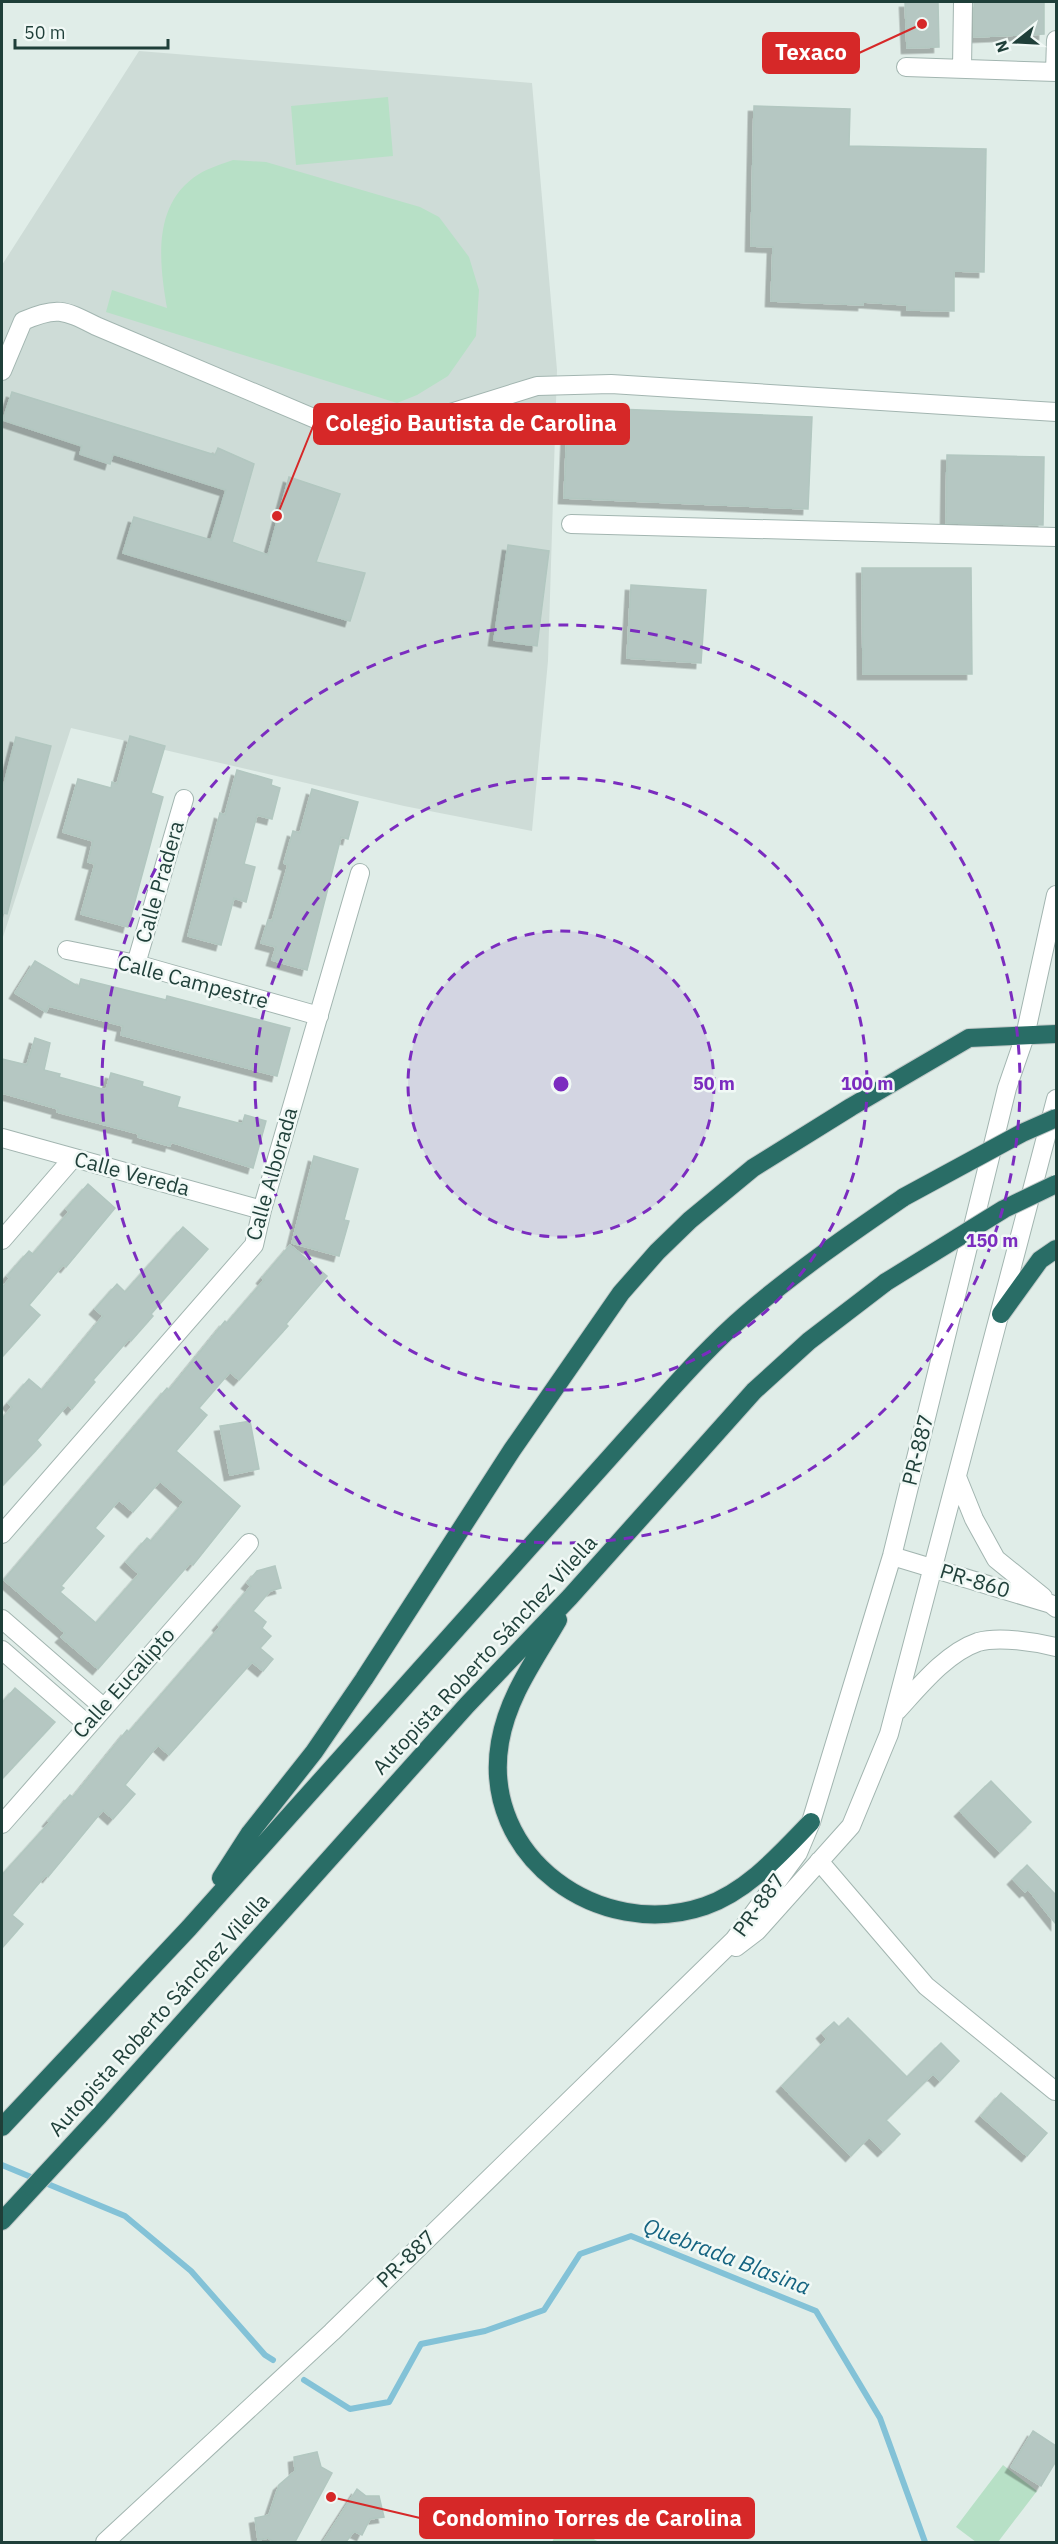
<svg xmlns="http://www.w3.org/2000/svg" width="1058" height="2544" font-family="'IBM Plex Sans',sans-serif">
  <defs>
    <filter id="shadow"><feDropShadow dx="-5.5" dy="5.5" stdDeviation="0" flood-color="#0004"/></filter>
  </defs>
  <rect width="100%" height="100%" fill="#e0ede8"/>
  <path fill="#cedcd7" d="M139,51L532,83L557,370L548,661L532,831L404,806L71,728L2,940V265Z"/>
  <path fill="#b7e0c6" d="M388,97L393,156L296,165L291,106Z
    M233,160L266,162L420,207L439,217L469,257L479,290L476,336L448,376L417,395L397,403L106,312L112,290L167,308C159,262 152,203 199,174C209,168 222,164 233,160Z
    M1003,2465L1037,2491L998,2542H976L956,2527Z
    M563,2522L599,2542H552Z"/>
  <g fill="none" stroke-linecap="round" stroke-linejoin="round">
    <path stroke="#83c2d7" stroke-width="6" d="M2,2165L125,2216L191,2271L265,2355L273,2360
      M304,2380L350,2409L389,2402L421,2344L485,2331L544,2310L580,2254L631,2236L816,2311L880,2418L925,2542"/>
  </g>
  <path fill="#b5c7c2" stroke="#b2c7c0" stroke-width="1.5" fill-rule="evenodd" filter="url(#shadow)" d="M905,2H938L939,47L907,48Z
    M974,2H1044V34L974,37Z
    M754,106L850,109L849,146L986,149L984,272L954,271V311L907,310V305L863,302V305L771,301L773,247L751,246Z
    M12,392L215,455L218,448L254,464L232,542L268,555L289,477L340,494L316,562L365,573L350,621L123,553L134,517L211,540L226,490L113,454L110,464L80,454L82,446L3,420Z
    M568,407L812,417L808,509L564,498Z
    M947,455L1044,457L1043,525L946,523Z
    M508,545L549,551L537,646L494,640Z
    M862,568H971L972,674H863Z
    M631,585L706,590L701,663L627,658Z
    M130,736L165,746L151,793L163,797L128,927L81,914L95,864L88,862L93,841L63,832L78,779L111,788L112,782L117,784Z
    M16,737L51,746L7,914L2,913V792Z
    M237,770L272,780L271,785L280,788L272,819L257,815L244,864L255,867L246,902L234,898L221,945L188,936L220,813L225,815Z
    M312,789L358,802L348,839L341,837L307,970L272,960L276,947L261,943L268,920L272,921L288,865L284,863L293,831L300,833Z
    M35,961L79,987L81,979L166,1000L167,996L290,1028L277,1076L121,1035L123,1026L49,1006L46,1012L15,993Z
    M35,1038L50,1043L44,1070L60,1074L59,1077L106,1090L111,1073L143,1082L142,1086L180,1097L177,1107L242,1124L245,1115L266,1121L253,1168L171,1142L170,1146L138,1137L139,1134L57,1112L58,1109L2,1093V1059L27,1065Z
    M314,1156L358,1169L344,1220L349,1221L339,1256L292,1243Z
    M88,1184L115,1208L66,1267L63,1265L29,1305L40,1315L2,1357V1288L10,1278L7,1276L29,1251L33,1254L69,1212L66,1209Z
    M183,1227L208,1249L151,1314L153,1316L131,1341L129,1339L93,1380L95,1382L72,1409L68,1404L37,1440L41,1445L2,1486V1419L12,1407L8,1403L29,1379L42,1390L103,1316L95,1309L117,1284L125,1292Z
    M290,1245L327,1276L286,1324L288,1326L239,1380L230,1372L199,1408L207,1415L176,1451L240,1506L193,1565L190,1563L98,1669L61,1637L65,1633L4,1580L167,1388L169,1390L225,1321L227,1323L264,1280L262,1278ZM160,1481L184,1502L151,1541L147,1538L126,1562L139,1574L96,1623L60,1592L64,1588L61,1586L104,1536L95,1528L119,1500L133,1512Z
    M250,1421L259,1469L230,1475L220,1426Z
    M275,1566L281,1588L270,1591L253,1611L266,1622L262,1628L271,1636L260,1648L273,1659L263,1671L252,1662L169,1755L158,1745L125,1785L135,1794L113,1819L103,1810L48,1877L46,1875L12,1915L23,1924L2,1948V1875L50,1822L48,1821L70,1795L73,1797L127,1730L129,1732L220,1627L218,1625L251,1586L247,1583L257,1571Z
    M15,1688L55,1722L2,1779V1703Z
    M991,1781L1031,1822L1000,1852L960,1811Z
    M1027,1865L1056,1895V1924L1028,1889L1025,1892L1013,1879Z
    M848,2018L907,2077L941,2043L959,2061L940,2081L933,2074L886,2120L900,2134L883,2151L869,2137L851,2156L782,2086L827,2039L822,2033L834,2022L839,2027Z
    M1001,2093L1047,2133L1027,2156L981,2116Z
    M1033,2431L1056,2446V2461L1041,2486L1011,2467Z
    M317,2452L321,2467L332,2473L295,2542H274L268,2538L258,2540L255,2518L269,2515L279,2485L295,2471L294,2457Z
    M357,2489L366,2496H379L384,2517L370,2519L362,2535L354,2531L346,2542H323Z"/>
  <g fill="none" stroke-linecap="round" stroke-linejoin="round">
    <defs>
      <path id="minor" d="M906,67L1056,72
        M962,68L963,2
        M1055,72L1056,40
        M2,371L23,321C57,306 64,310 96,326L344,431L392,435L431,419L537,386L611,384L1056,412
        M571,524L1056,537
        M67,950L136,964L319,1016
        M136,964L184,799
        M2,1138L262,1210
        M2,1240L73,1158
        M957,1477L974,1519L996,1559L1043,1597
        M2,1534L254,1245L262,1210L360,873
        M892,1556L1051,1604L1056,1608
        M2,1619L103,1707
        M2,1650L87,1724
        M897,1711C919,1687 946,1653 978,1642C999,1636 1036,1642 1056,1647
        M2,1824L249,1543
        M819,1861L926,1986L1055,2091
        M736,1947L757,1931L851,1826L889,1734L1056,1099
        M105,2542L332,2332L734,1940L798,1853L811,1822L892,1556L1007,1088L1025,1036L1056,895"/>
      <path id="highway" d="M1001,1314L1040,1260L1056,1249
        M558,1620C535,1660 508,1696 500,1742C480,1857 600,1942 705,1906C748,1891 780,1854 811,1822
        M221,1878L250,1833L314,1752L364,1679L512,1450L621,1293L657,1252L690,1220L753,1168L851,1107L969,1038L1056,1034
        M2,2127L189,1928L645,1418C677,1383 709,1346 745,1315C795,1272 850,1234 904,1197
        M2,2221L99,2116L467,1705L570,1597L754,1391L809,1341L886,1282"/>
    </defs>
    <use href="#minor" stroke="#a2b5b0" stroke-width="20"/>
    <use href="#highway" stroke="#c0c9c8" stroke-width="20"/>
    <use href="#minor" stroke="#fff" stroke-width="18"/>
    <use href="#highway" stroke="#296d66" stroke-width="18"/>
    <defs>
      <path id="highway-bridge" d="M904,1197L1022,1133L1056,1118
        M886,1282L1004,1209L1056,1184"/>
    </defs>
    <use href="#highway-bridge" stroke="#c0c9c8" stroke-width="20" stroke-linecap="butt"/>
    <use href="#highway-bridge" stroke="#296d66" stroke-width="18"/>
  </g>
  <circle cx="561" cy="1084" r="153" fill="#7b2cbf" fill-opacity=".12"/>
  <g fill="none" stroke="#7b2cbf" stroke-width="3" stroke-dasharray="10 8">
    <circle cx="561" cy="1084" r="153"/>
    <circle cx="561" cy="1084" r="306"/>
    <circle cx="561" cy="1084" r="459"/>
  </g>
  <g text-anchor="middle" stroke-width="5" stroke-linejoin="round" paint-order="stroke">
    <g font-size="21" fill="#1f3f39" stroke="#f1f9f6">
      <text transform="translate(160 882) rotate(-74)" y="7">Calle Pradera</text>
      <text transform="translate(193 982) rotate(15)" y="7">Calle Campestre</text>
      <text transform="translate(132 1174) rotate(15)" y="7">Calle Vereda</text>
      <text transform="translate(272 1174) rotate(-74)" y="7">Calle Alborada</text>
      <text transform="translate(918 1450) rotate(-76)" y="7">PR-887</text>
      <text transform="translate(975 1581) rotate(17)" y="7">PR-860</text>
      <text transform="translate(485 1655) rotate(-47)" y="7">Autopista Roberto Sánchez Vilella</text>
      <text transform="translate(124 1683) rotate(-48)" y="7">Calle Eucalipto</text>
      <text transform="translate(759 1905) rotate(-54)" y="7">PR-887</text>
      <text transform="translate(159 2015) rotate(-48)" y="7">Autopista Roberto Sánchez Vilella</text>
      <text transform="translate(406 2259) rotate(-44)" y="7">PR-887</text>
    </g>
    <g font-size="22" font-style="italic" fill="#146380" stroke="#f1f9f6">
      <text transform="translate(727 2256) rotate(21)" y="8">Quebrada Blasina</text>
    </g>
  </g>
  <circle cx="561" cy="1084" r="9" fill="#7b2cbf" stroke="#f1f9f6" stroke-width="3"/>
  <g font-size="18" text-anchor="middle" font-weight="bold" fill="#7b2cbf" stroke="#f1f9f6" stroke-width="5" stroke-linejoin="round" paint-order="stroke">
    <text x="714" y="1090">50 m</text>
    <text x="867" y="1090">100 m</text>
    <text x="992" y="1247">150 m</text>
  </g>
  <path fill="none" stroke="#d62828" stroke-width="2" d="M922 24L859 53M277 516L314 424M331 2497L420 2518"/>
  <g fill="#d62828" stroke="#f1f9f6" stroke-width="2">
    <circle cx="922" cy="24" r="6"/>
    <circle cx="277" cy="516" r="6"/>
    <circle cx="331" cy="2497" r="6"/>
  </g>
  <g fill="#d62828" stroke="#d62828" stroke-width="2">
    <rect x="763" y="33" width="96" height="40" rx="6"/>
    <rect x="314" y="404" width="315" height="40" rx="6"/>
    <rect x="420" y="2498" width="334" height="40" rx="6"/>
  </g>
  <g font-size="22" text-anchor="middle" font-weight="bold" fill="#fff">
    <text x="811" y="60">Texaco</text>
    <text x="471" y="431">Colegio Bautista de Carolina</text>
    <text x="587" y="2526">Condomino Torres de Carolina</text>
  </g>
  <rect width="1058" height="2544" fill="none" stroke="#1f3f39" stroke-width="6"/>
  <g transform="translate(1016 42) rotate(252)" stroke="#f1f9f6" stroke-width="4.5" paint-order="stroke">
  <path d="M0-4.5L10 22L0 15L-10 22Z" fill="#1f3f39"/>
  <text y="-9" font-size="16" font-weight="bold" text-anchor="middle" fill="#1f3f39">N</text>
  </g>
  <path d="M15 39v9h153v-9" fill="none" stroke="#1f3f39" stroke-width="3"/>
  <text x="24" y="39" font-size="18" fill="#1f3f39" stroke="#f1f9f6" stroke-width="4.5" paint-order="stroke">50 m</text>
</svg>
